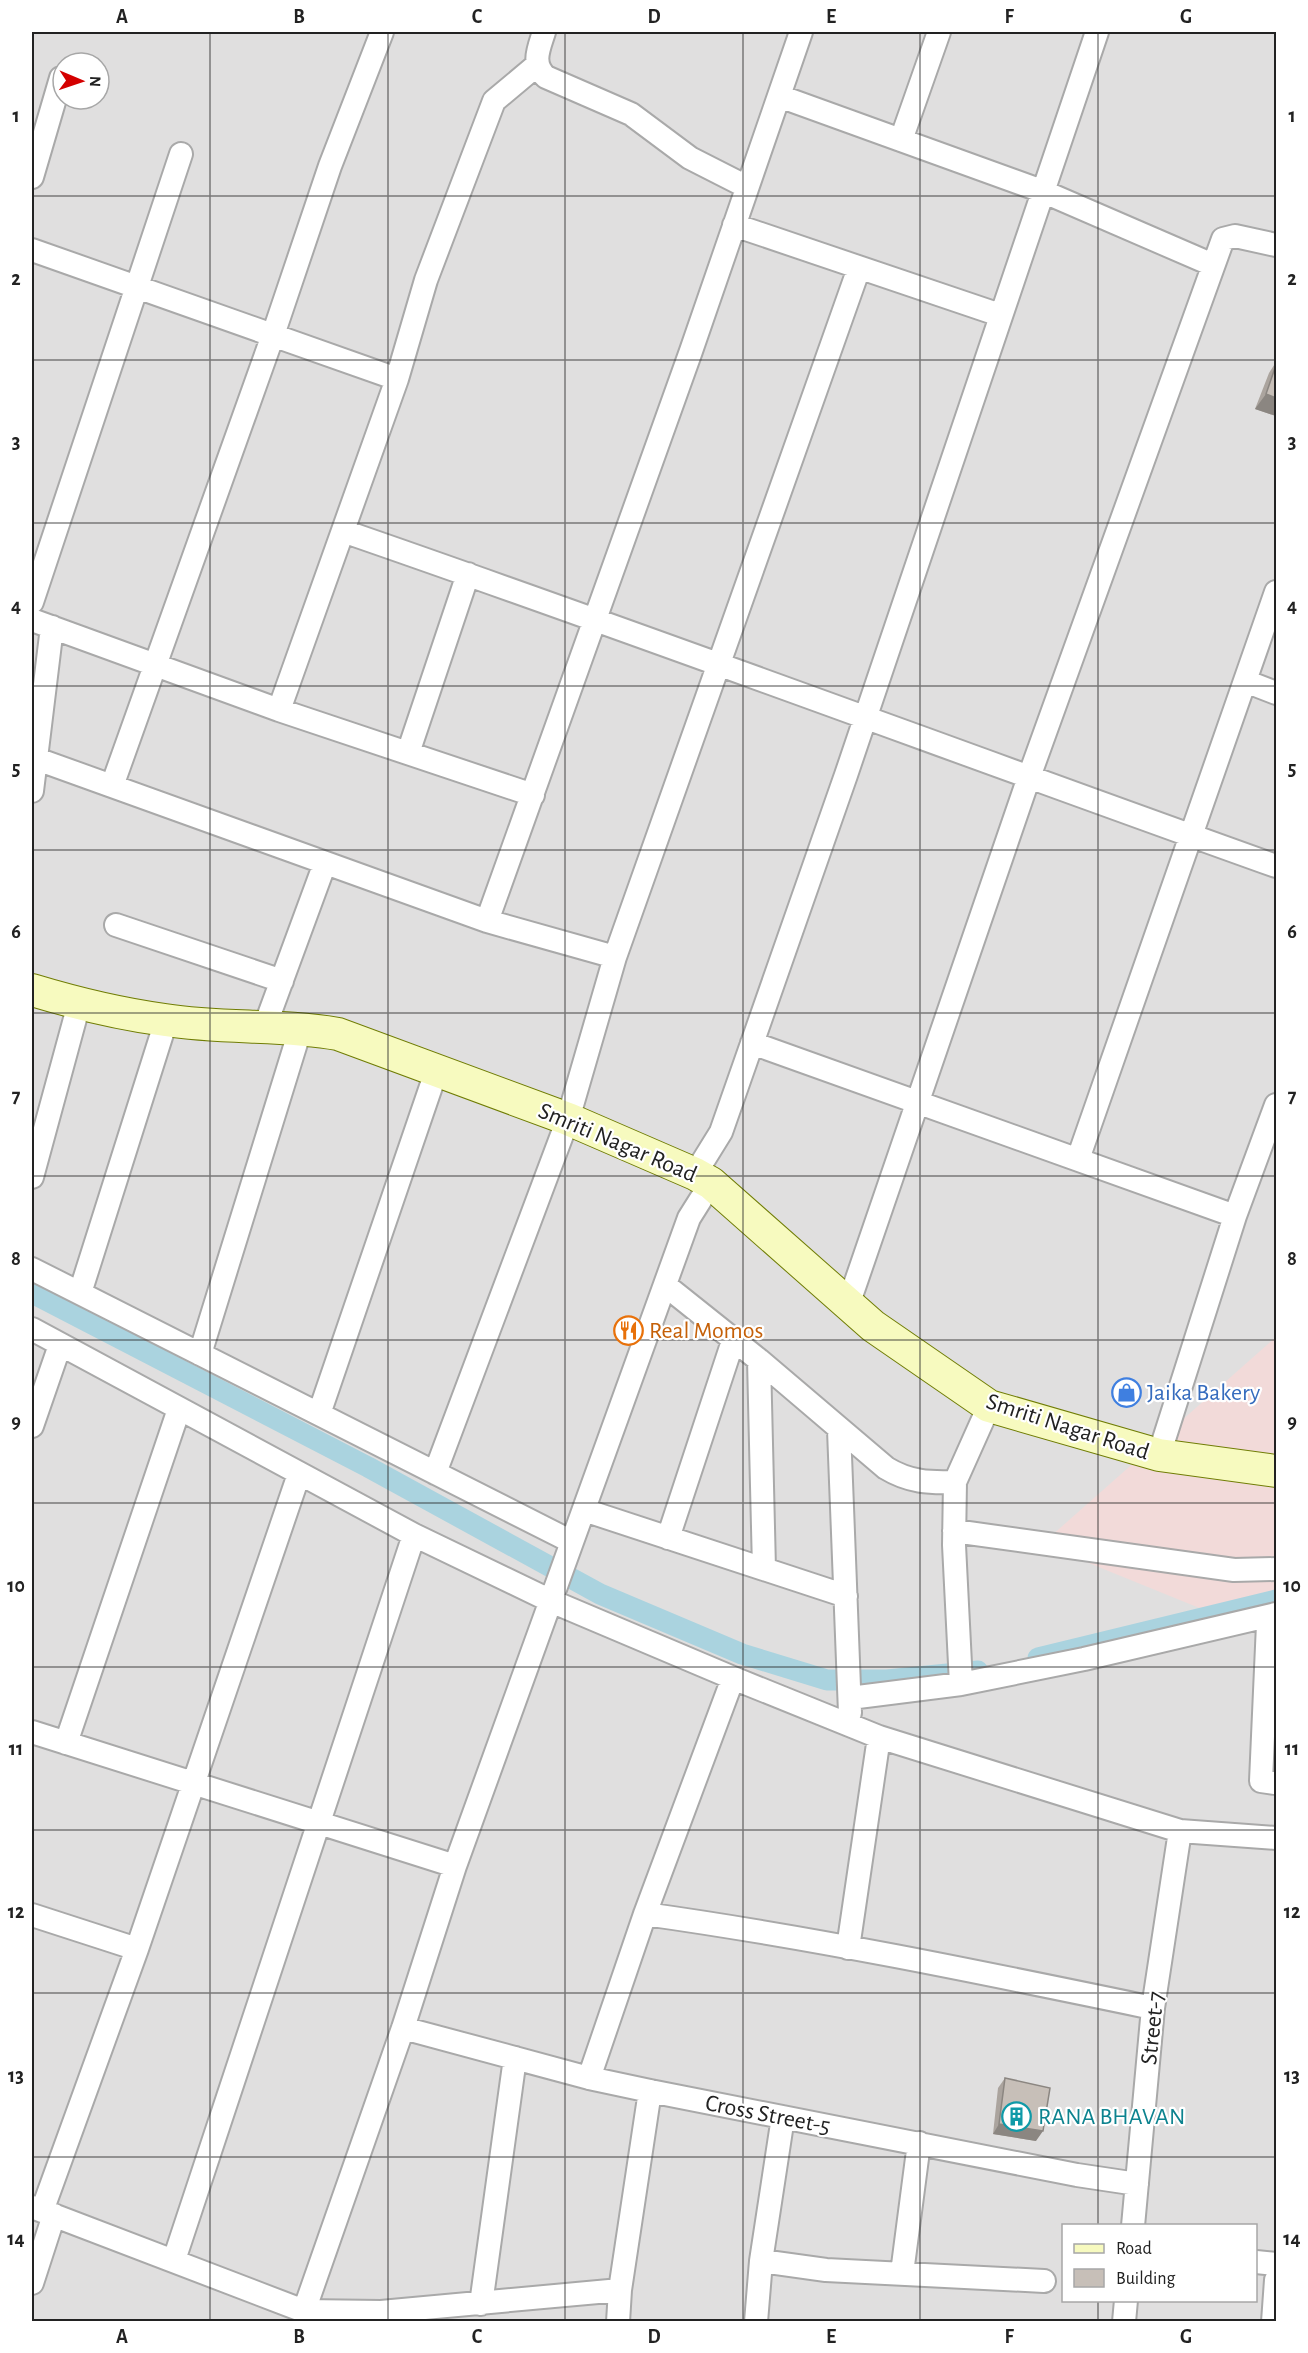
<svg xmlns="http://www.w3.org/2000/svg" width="1308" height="2353" font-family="'Alegreya Sans',sans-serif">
  <rect width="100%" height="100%" fill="#f2efe9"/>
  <path fill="#e0dfdf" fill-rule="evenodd" d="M32,32H1276V2321H32ZM63,63H99V99H63ZM1064,2226H1256V2300H1064Z"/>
  <path fill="#f2dad9" d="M1276,1337V1639L1042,1544Z"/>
  <path fill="#aad3df" d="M1276,1641V1770L1271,1769Z"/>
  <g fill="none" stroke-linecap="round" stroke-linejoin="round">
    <path stroke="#aad3df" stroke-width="21" d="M32,1293L368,1467L600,1594L742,1654L827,1680H887L978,1671
      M1038,1658L1276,1600"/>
    <defs>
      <path id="street" d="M544,32C539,48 531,64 546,77L631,114L690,158L747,187
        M779,96L1042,191L1213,265
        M901,140L939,32
        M32,177L61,78
        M734,225L1000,315
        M32,250L397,379
        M343,531C656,639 965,755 1276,866
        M32,602L181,154
        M32,620L279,710L533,795
        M1245,681L1276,693
        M279,710L397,379L426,280L494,101L537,65
        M408,753L468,574
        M34,758L487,921L615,957
        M112,786L273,335L330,166L382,32
        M32,791L52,627
        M487,921L691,351L801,32
        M116,925L282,981
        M265,1026L325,863
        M752,1043L1235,1216
        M1078,1159L1276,592
        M695,1174L721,1132L846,775L1097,32
        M32,1177L79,1004
        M32,1269L572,1542
        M665,1285L759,1360L886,1468C909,1482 929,1483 955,1482
        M80,1293L166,1021
        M848,1305L1029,777L1223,239L1235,236L1276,245
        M32,1329L414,1535L551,1601L733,1678L879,1737L1180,1831L1276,1838
        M200,1354L301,1027
        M759,1360L764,1569
        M319,1414L437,1069
        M32,1426L60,1345
        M839,1430L850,1713
        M1159,1455L1235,1216L1276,1105
        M435,1473L568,1119L615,957L859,268
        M584,1510L846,1596
        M954,1531L1234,1570L1276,1569
        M668,1538L733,1341
        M961,1684L954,1545L955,1482L989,1406
        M850,1698L961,1684L1084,1659L1276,1614
        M32,1732L455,1866
        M66,1743L179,1409
        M1275,1783L1261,1781L1268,1624L1276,1623
        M645,1914C816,1938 984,1973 1153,2008
        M32,1915L137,1949
        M848,1948L879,1737
        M403,2028L589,2078L650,2091L1077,2175L1137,2184
        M589,2078L645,1914L733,1678
        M32,2207L304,2311L381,2312L620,2290L650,2091
        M42,2211L137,1949L299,1474
        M1133,2226L1153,2008L1180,1831
        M174,2260L414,1535
        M761,2261L826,2270L1044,2281
        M1256,2262L1276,2264
        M902,2273L919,2143
        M32,2283L54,2215
        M481,2304L515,2058
        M305,2322L304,2311L403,2028L455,1866L689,1218L711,1183
        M618,2322L620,2290
        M756,2322L761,2261L783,2117
        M1124,2322L1126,2300
        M1273,2322L1276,2280"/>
      <path id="secondary" d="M32,990C75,1003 120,1014 165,1020C223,1029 281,1024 338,1034L568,1119L695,1174L711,1183L873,1326L989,1406L1159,1455L1276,1471"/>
    </defs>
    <use href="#street" stroke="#a9a9a9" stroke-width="26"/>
    <use href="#secondary" stroke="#707d05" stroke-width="34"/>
    <use href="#street" stroke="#fff" stroke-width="22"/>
    <use href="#secondary" stroke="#f7fabf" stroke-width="32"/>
  </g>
  <path fill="#aba49e" d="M1276,362V416L1255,409L1269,373Z
    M1005,2078L1036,2141L993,2134L998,2088Z"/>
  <path fill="#8b8681" d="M1266,394L1276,398V416L1255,409Z
    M999,2124L1043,2131L1036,2141L993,2134Z"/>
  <path fill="#c7bfb8" stroke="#8b8681" stroke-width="1.5" d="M1276,365V398L1266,394Z
    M1005,2078L1050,2088L1043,2131L999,2124Z"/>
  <path fill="none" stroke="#222" stroke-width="1.5" stroke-opacity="0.55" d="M210,32V2322M388,32V2322M565,32V2322M743,32V2322M920,32V2322M1098,32V2226M32,196H1276M32,360H1276M32,523H1276M32,686H1276M32,850H1276M32,1013H1276M32,1176H1276M32,1340H1276M32,1503H1276M32,1667H1276M32,1830H1276M32,1993H1276M32,2157H1276M1098,2300V2322"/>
  <defs>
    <symbol id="restaurant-ring" viewBox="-11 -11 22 22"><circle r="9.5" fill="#fff" stroke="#e8710a" stroke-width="1.5"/><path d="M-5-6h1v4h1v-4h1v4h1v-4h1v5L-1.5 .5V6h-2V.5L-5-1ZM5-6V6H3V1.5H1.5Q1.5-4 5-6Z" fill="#e8710a"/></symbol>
    <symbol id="shop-ring" viewBox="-11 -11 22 22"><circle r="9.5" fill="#fff" stroke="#3f7fe0" stroke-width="1.5"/><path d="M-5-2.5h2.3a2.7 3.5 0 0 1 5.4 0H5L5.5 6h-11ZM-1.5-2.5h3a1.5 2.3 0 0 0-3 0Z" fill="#3f7fe0"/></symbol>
    <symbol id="building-ring" viewBox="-11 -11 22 22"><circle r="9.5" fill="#fff" stroke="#0f9aa8" stroke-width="1.5"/><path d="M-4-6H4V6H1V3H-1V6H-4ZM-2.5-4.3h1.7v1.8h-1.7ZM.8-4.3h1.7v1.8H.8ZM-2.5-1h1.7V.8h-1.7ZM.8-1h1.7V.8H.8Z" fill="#0f9aa8"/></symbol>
  </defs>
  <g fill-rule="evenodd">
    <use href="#restaurant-ring" x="612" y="1314" width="33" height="33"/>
    <use href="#shop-ring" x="1110" y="1376" width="33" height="33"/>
    <use href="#building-ring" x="1000" y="2100" width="33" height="33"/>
  </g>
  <g text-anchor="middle" stroke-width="4.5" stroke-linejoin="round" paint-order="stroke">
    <g font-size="24" fill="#222" stroke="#fff">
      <text transform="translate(618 1142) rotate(23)" y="8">Smriti Nagar Road</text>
      <text transform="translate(1068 1426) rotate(18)" y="8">Smriti Nagar Road</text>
      <text transform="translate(1152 2028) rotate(-84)" y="8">Street-7</text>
      <text transform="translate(768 2114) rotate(11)" y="8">Cross Street-5</text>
    </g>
    <g font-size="24" fill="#c56008" stroke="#fff" text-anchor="start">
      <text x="649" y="1338">Real Momos</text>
    </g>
    <g font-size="24" fill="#366cbe" stroke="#fff" text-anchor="start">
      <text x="1147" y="1400">Jaika Bakery</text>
    </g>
    <g font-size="24" fill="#0d838f" stroke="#fff" text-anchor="start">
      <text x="1038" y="2124">RANA BHAVAN</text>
    </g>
  </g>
  <rect width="1308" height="2353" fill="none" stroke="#ffffff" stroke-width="66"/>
  <rect x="1062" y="2224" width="195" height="78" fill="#ffffff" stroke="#a7a7a7" stroke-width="1.5"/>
  <rect x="1074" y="2244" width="30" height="9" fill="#f7fabf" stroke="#a7a7a7" stroke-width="1.5"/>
  <text x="1116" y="2254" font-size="18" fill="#222222">Road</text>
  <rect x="1074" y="2269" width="30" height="18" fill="#c7bfb8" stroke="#a7a7a7" stroke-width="1.5"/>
  <text x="1116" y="2284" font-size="18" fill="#222222">Building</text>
  <g transform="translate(81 81) rotate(92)"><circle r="28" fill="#ffffff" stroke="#a7a7a7" stroke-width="1.5"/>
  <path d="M0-4.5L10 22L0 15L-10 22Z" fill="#d40000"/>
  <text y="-9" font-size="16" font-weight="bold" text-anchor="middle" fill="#222222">N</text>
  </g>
  <rect x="33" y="33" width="1242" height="2287" fill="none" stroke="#222" stroke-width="2"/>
  <g font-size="20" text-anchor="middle" font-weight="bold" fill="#222">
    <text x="122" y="23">A</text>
    <text x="299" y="23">B</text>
    <text x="477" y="23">C</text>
    <text x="654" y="23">D</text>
    <text x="831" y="23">E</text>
    <text x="1009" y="23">F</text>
    <text x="1186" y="23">G</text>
    <text x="16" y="122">1</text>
    <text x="1292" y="122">1</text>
    <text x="16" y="285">2</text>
    <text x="1292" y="285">2</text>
    <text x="16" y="448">3</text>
    <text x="1292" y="448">3</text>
    <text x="16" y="612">4</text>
    <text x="1292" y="612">4</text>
    <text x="16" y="775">5</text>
    <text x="1292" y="775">5</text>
    <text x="16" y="938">6</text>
    <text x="1292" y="938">6</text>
    <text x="16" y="1102">7</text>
    <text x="1292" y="1102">7</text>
    <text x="16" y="1265">8</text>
    <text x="1292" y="1265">8</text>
    <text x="16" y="1428">9</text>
    <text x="1292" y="1428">9</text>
    <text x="16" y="1592">10</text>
    <text x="1292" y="1592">10</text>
    <text x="16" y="1755">11</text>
    <text x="1292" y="1755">11</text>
    <text x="16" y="1918">12</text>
    <text x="1292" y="1918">12</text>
    <text x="16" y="2082">13</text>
    <text x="1292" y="2082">13</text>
    <text x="16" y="2245">14</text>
    <text x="1292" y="2245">14</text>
    <text x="122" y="2343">A</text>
    <text x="299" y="2343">B</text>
    <text x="477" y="2343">C</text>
    <text x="654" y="2343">D</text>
    <text x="831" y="2343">E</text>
    <text x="1009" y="2343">F</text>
    <text x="1186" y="2343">G</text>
  </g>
</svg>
